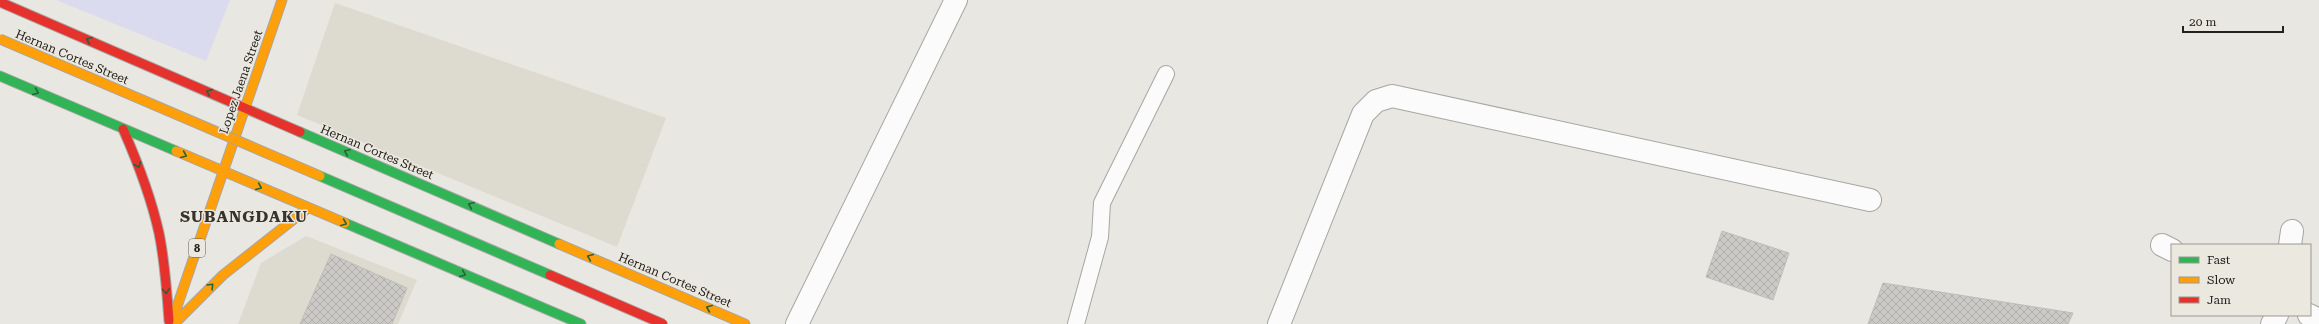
<svg xmlns="http://www.w3.org/2000/svg" width="2319" height="324" font-family="'Roboto Serif',serif">
  <defs>
    <pattern id="building-cross-hatch" width="8" height="8" patternUnits="userSpaceOnUse"><rect width="8" height="8" fill="#cbcac6"/><path d="M0 0l8 8M0 8l8-8" fill="none" stroke="#aeadaa"/></pattern>
  </defs>
  <rect width="100%" height="100%" fill="#e8e7e2"/>
  <path fill="#dddacf" d="M335,3L666,118L617,247L297,115Z
    M306,236L417,280L398,324H238L261,263Z"/>
  <path fill="#dadbee" d="M56,0H230L206,61Z"/>
  <path fill="url(#building-cross-hatch)" stroke="#bebdb9" d="M1722,231L1789,253L1773,300L1706,277Z
    M331,254L407,288L392,324H300Z
    M1883,283L2073,313L2068,324H1868Z"/>
  <g fill="none" stroke-linecap="round" stroke-linejoin="round">
    <defs>
      <path id="lane" d="M1076,324L1100,237L1102,203L1166,74"/>
      <path id="street" d="M2162,245L2172,250
        M2290,245L2292,231
        M2309,315L2319,320
        M797,324L956,0
        M1279,324L1363,114L1376,101L1392,96L1870,200
        M2272,324L2277,315"/>
      <path id="fast" d="M0,76L176,151
        M300,132L559,244
        M345,223L581,324"/>
      <path id="slow" d="M176,151L345,223
        M559,244L745,324
        M171,324L282,0
        M174,324L223,275L308,208"/>
      <path id="jam" d="M0,2L300,132
        M123,129C138,163 151,197 159,233C165,262 167,292 169,321"/>
    </defs>
    <use href="#lane" stroke="#a7a6a3" stroke-width="18"/>
    <use href="#street" stroke="#a7a6a3" stroke-width="24"/>
    <use href="#fast" stroke="#a7a6a3" stroke-width="11"/>
    <use href="#slow" stroke="#a7a6a3" stroke-width="11"/>
    <use href="#jam" stroke="#a7a6a3" stroke-width="11"/>
    <use href="#lane" stroke="#fcfbfb" stroke-width="16"/>
    <use href="#street" stroke="#fcfbfb" stroke-width="22"/>
    <use href="#fast" stroke="#30b455" stroke-width="9"/>
    <use href="#slow" stroke="#ff9f0a" stroke-width="9"/>
    <use href="#jam" stroke="#e5322d" stroke-width="9"/>
    <defs>
      <path id="fast-bridge" d="M320,176L550,275"/>
      <path id="slow-bridge" d="M0,39L320,176"/>
      <path id="jam-bridge" d="M550,275L663,324"/>
    </defs>
    <use href="#fast-bridge" stroke="#a7a6a3" stroke-width="11" stroke-linecap="butt"/>
    <use href="#slow-bridge" stroke="#a7a6a3" stroke-width="11" stroke-linecap="butt"/>
    <use href="#jam-bridge" stroke="#a7a6a3" stroke-width="11" stroke-linecap="butt"/>
    <use href="#fast-bridge" stroke="#30b455" stroke-width="9"/>
    <use href="#slow-bridge" stroke="#ff9f0a" stroke-width="9"/>
    <use href="#jam-bridge" stroke="#e5322d" stroke-width="9"/>
  </g>
  <defs><path id="oneway-chevron" d="M-2-3.5L2.5 0L-2 3.5" fill="none" stroke-width="1.6" stroke-linecap="round" stroke-linejoin="round"/></defs>
  <g stroke="#286337">
    <use href="#oneway-chevron" transform="translate(89 40) rotate(-157)"/>
    <use href="#oneway-chevron" transform="translate(36 92) rotate(23)"/>
    <use href="#oneway-chevron" transform="translate(209 92) rotate(-156)"/>
    <use href="#oneway-chevron" transform="translate(347 152) rotate(-157)"/>
    <use href="#oneway-chevron" transform="translate(184 155) rotate(23)"/>
    <use href="#oneway-chevron" transform="translate(138 165) rotate(67)"/>
    <use href="#oneway-chevron" transform="translate(259 187) rotate(23)"/>
    <use href="#oneway-chevron" transform="translate(471 205) rotate(-157)"/>
    <use href="#oneway-chevron" transform="translate(344 223) rotate(23)"/>
    <use href="#oneway-chevron" transform="translate(590 257) rotate(-157)"/>
    <use href="#oneway-chevron" transform="translate(463 274) rotate(23)"/>
    <use href="#oneway-chevron" transform="translate(211 286) rotate(-45)"/>
    <use href="#oneway-chevron" transform="translate(166 291) rotate(85)"/>
    <use href="#oneway-chevron" transform="translate(709 308) rotate(-157)"/>
  </g>
  <g text-anchor="middle" stroke-width="3" stroke-linejoin="round" paint-order="stroke">
    <rect fill="#ebe8df" stroke="#5e5d58" stroke-width="1" x="189" y="239" width="16" height="18" rx="3"/>
    <g font-size="11" font-weight="bold" fill="#22211e">
      <text x="197" y="252">8</text>
    </g>
    <g font-size="12" fill="#22211e" stroke="#ebe8df">
      <text transform="translate(72 57) rotate(23)" y="4">Hernan Cortes Street</text>
      <text transform="translate(241 82) rotate(-71)" y="4">Lopez Jaena Street</text>
      <text transform="translate(377 152) rotate(23)" y="4">Hernan Cortes Street</text>
      <text transform="translate(675 280) rotate(23)" y="4">Hernan Cortes Street</text>
    </g>
    <g font-size="16" font-weight="bold" letter-spacing="1" fill="#35332c" stroke="#ebe8df">
      <text x="244" y="222">SUBANGDAKU</text>
    </g>
  </g>
  <rect x="2171" y="244" width="140" height="72" fill="#ebe8df" stroke="#9b9892"/>
  <rect x="2179" y="257" width="20" height="6" fill="#30b455" stroke="#9b9892"/>
  <text x="2207" y="264" font-size="12" fill="#22211e">Fast</text>
  <rect x="2179" y="277" width="20" height="6" fill="#ff9f0a" stroke="#9b9892"/>
  <text x="2207" y="284" font-size="12" fill="#22211e">Slow</text>
  <rect x="2179" y="297" width="20" height="6" fill="#e5322d" stroke="#9b9892"/>
  <text x="2207" y="304" font-size="12" fill="#22211e">Jam</text>
  <path d="M2183 26v6h100v-6" fill="none" stroke="#22211e" stroke-width="2"/>
  <text x="2189" y="26" font-size="12" fill="#22211e" stroke="#ebe8df" stroke-width="3" paint-order="stroke">20 m</text>
</svg>
